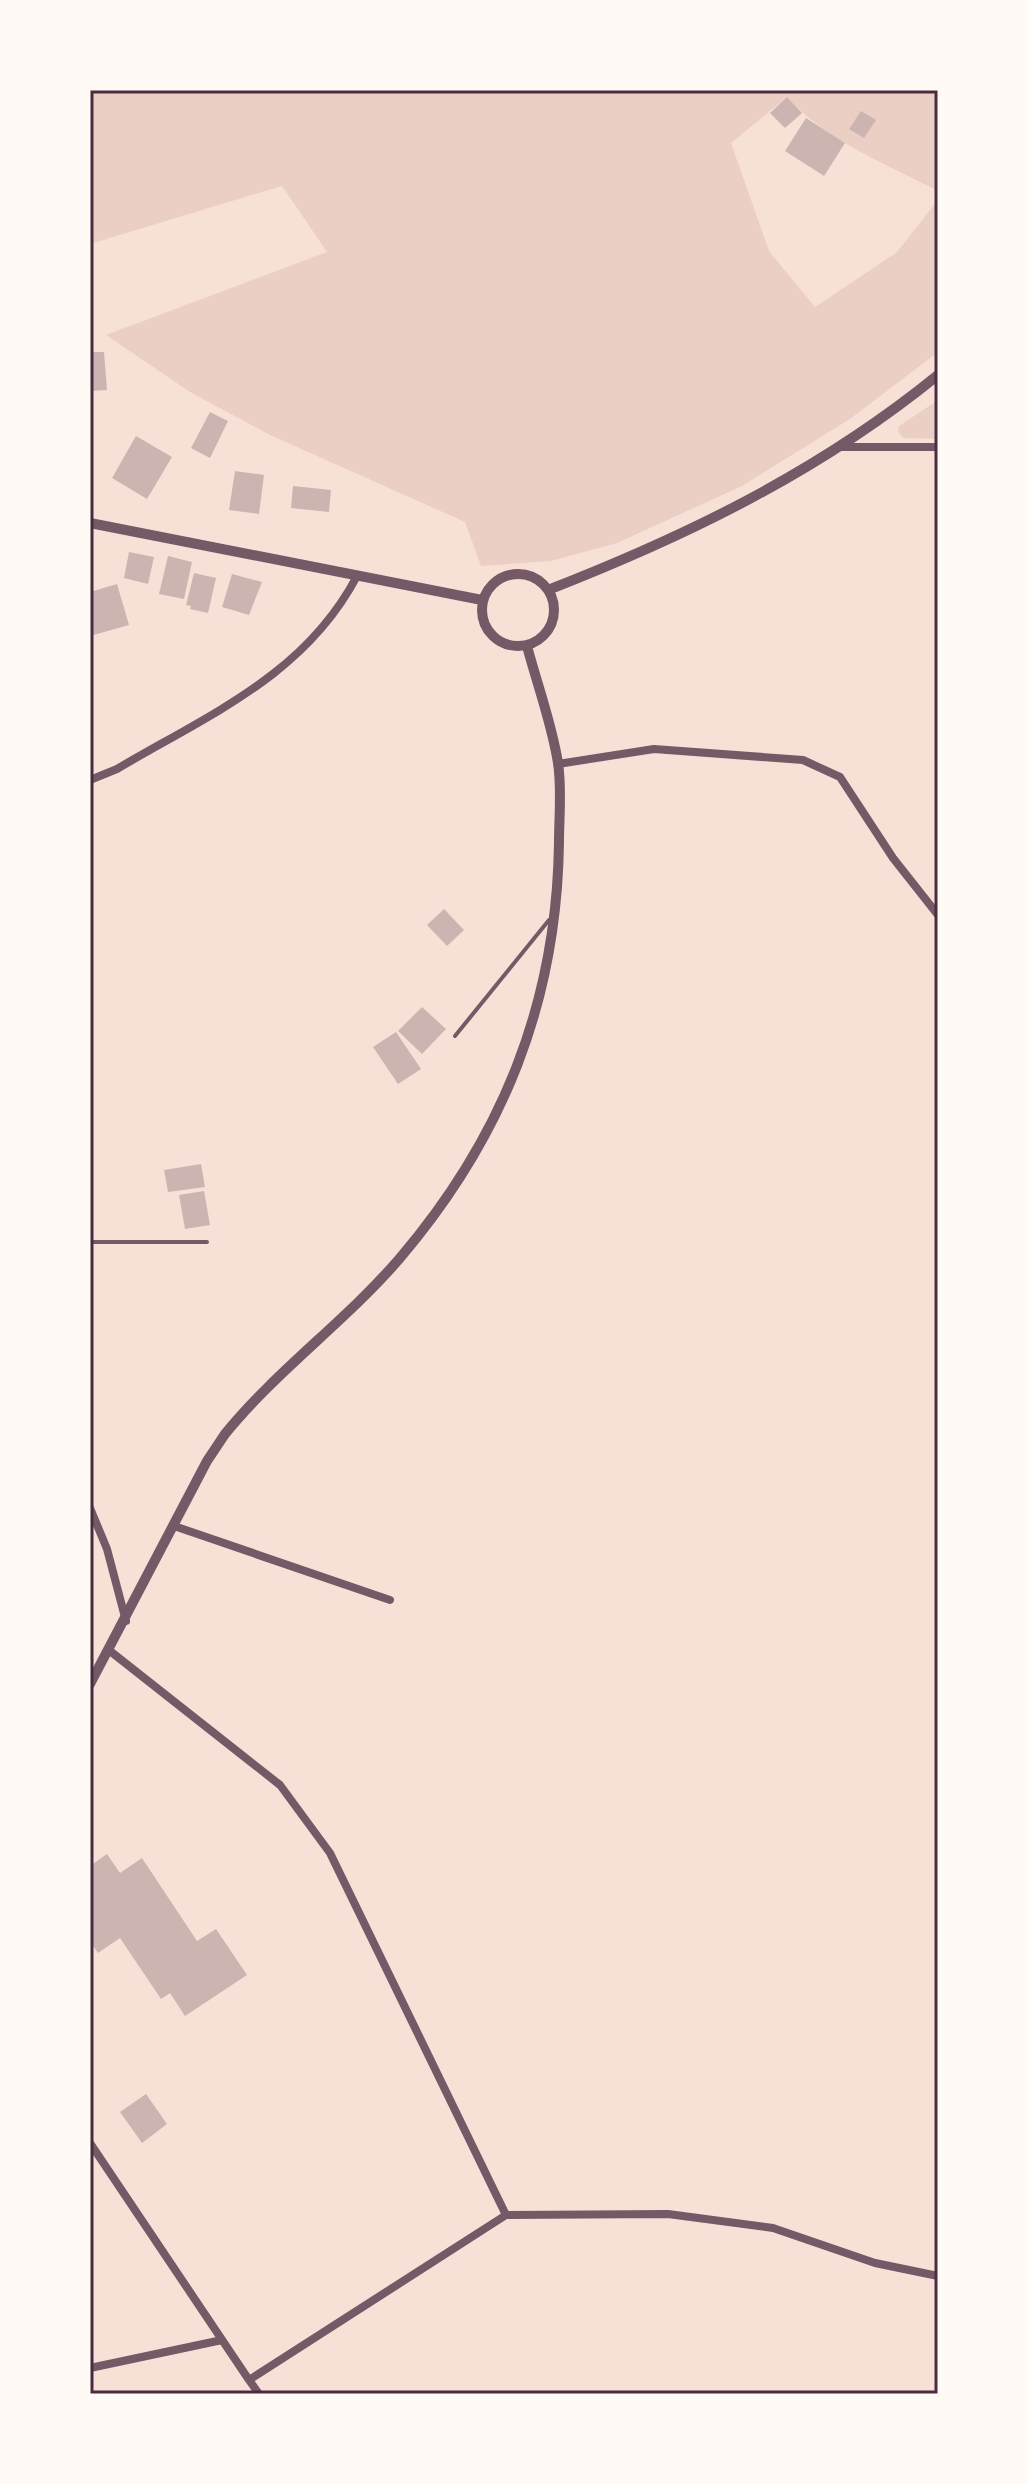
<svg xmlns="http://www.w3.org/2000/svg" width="1028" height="2484" font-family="'Playfair Display',serif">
  <rect width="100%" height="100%" fill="#f7e1d7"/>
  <path fill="#ebcfc5" d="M90,90H938V191C886,164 827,141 787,97L731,143L769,251L815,307L897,252L938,200V352L850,419L742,486L617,543L551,561L481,566L465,522L270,435L190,392L106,335L327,252L282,186L90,244Z
    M938,400V439L904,438L898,432L899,426Z"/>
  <path fill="#ccb4b1" d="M787,97L802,113L785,128L770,113Z
    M861,111L876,120L864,138L849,129Z
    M806,118L845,143L824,176L785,151Z
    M90,352H104L107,390L90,391Z
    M210,412L228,421L210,458L191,448Z
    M136,436L172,457L147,499L112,478Z
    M235,471L264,475L259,514L229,510Z
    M293,486L331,490L329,512L291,508Z
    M129,552L154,557L148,584L124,578Z
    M168,556L192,562L184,599L159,594Z
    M194,573L216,578L208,613L190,609L191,606L186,605Z
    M232,574L262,582L249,615L222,607Z
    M117,584L129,625L90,636V592Z
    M444,909L464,930L447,946L427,925Z
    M422,1007L446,1029L422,1054L398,1031Z
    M396,1032L421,1069L398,1084L373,1047Z
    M201,1164L205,1187L168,1192L164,1170Z
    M204,1191L210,1225L185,1229L179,1195Z
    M107,1854L120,1873L142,1858L197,1941L216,1929L247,1975L185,2016L170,1993L161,1999L120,1938L98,1953L90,1941V1866Z
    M146,2094L167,2124L142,2143L120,2112Z"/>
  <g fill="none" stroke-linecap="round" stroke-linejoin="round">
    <path stroke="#755966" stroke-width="4" d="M455,1036L549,920
      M90,1242H207"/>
    <path stroke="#755966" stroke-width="8" d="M840,447H938
      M558,764L654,749L803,760L840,777L893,858L938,915
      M90,780L117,769C210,714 305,675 357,576
      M90,1508L107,1549L126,1621
      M174,1526L390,1600
      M110,1651L280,1785L330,1853L506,2215
      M90,2143L249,2380L506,2215L668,2214L773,2228L875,2263L938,2276
      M90,2368L222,2340
      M249,2380L259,2394"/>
    <path stroke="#755966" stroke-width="10" d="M90,523L482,600
      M482 610a36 36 0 1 1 72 0a36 36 0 1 1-72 0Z
      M548,590C689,535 820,471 938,375
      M90,1684L207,1461L225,1434C277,1370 346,1321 400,1258C503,1137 557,1002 559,842C559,817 562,789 558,763C552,724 537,684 527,646"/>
  </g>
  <rect width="1028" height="2484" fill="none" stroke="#fffaf5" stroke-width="184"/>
  <rect x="92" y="92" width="844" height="2300" fill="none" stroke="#4a2c40" stroke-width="3"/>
</svg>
